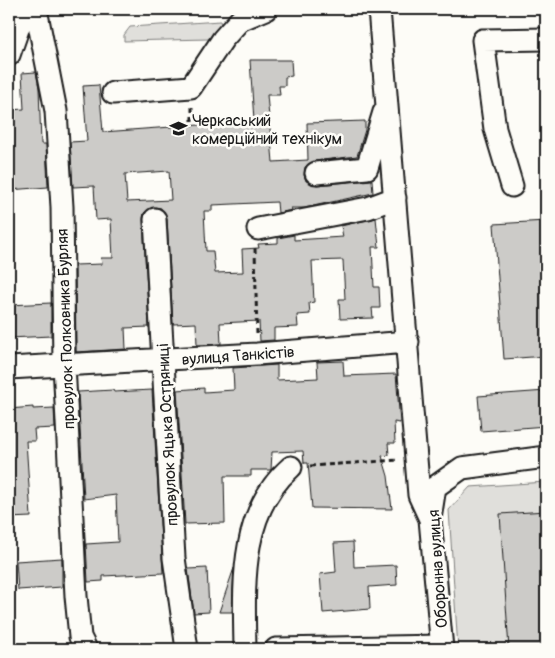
<svg xmlns="http://www.w3.org/2000/svg" width="555" height="658" font-family="Pangolin,sans-serif">
  <rect width="100%" height="100%" fill="#fdfcf7"/>
  <filter id="ink" filterUnits="userSpaceOnUse"><feTurbulence type="fractalNoise" baseFrequency=".02" numOctaves="2"/><feDisplacementMap in="SourceGraphic" scale="10" xChannelSelector="R" yChannelSelector="G"/><feConvolveMatrix kernelMatrix="1 2 1 2 8 2 1 2 1" color-interpolation-filters="sRGB"/></filter>
  <g filter="url(#ink)">
    <path fill="#e0dfdb" stroke="#7e7e7c" d="M220,21L222,28L214,37L208,39L124,41V35L130,27Z
      M546,482V649H458L449,510L470,487Z"/>
    <path fill="#cccbc8" stroke="#1c1c1c" fill-rule="evenodd" d="M250,60H291L292,76L285,77V86H279L280,95H267L273,162L308,160L307,123L365,121V130L357,156L314,161L305,167L304,175L306,181L317,185L372,180L373,193L304,208H291L292,210L278,213L277,202L212,205V211H204L206,251H213L215,273L243,272L242,249L259,248L258,244L278,243V238L294,235V240L343,237L341,226L376,218L379,247H372L374,287H379L380,308H372L373,318L340,319L339,299H345L343,260L312,261L314,302L309,303L310,314L297,315L298,327L274,328V340L260,341L259,321L220,323L221,344L197,345L196,323L173,324L167,218L161,208L154,207L144,213L143,220L149,327L125,328L126,349L76,352L75,265L102,264L101,258H113L111,219L96,220L94,186L73,187L70,142L87,141L83,86L99,85L103,132L254,121ZM169,171L171,200L127,202L125,174Z
      M36,72L39,88L41,144H46L48,187L9,190V110L24,109L22,73Z
      M546,221V356L504,359L494,224Z
      M51,303V336L9,338V305Z
      M343,361L344,376L396,374L400,423L394,422L395,443H388L389,455L382,456L388,476L392,509L312,508L308,463H304L303,451L272,452L271,470H251V476H224L225,523L185,524L177,390L204,388V392L234,390L233,368L277,365V380L318,378L317,362Z
      M113,390L114,392L152,390L163,573L103,576V581L88,582L86,544L118,542L116,495L84,499L78,392Z
      M546,391V426L481,431L478,396Z
      M33,407V409L54,408L55,428L34,429L35,441H26L31,517L9,518V409Z
      M546,511V649H509L500,514Z
      M353,542L354,567L396,565L397,585L369,587L370,609L323,613L320,574L336,572L334,543Z
      M62,558V587L18,590L16,561Z
      M207,568L209,612L194,613L188,569Z
      M234,568L232,612H219Z"/>
    <g fill="none" stroke-linecap="round" stroke-linejoin="round">
      <defs>
        <path id="minor" d="M36,9L56,111L62,207L64,364L76,596L80,637L86,649
          M379,9L419,495L430,519
          M9,55L25,9
          M113,93L191,87L223,39L240,20L266,9
          M316,173L367,168L384,112
          M512,186L495,129L483,40L546,39
          M155,219L174,558L187,649
          M258,229L368,208L395,198
          M9,368L257,354L408,342
          M245,649C244,586 239,512 291,467
          M276,649L442,646
          M442,649L430,519L435,487L462,468L546,457"/>
      </defs>
      <use href="#minor" stroke="#1c1c1c" stroke-width="25"/>
      <path stroke="#1c1c1c" stroke-width="3" stroke-dasharray="5 4" stroke-linecap="butt" d="M192,107V126
        M255,248L257,336
        M310,466L398,460"/>
      <use href="#minor" stroke="#fdfcf7" stroke-width="21"/>
    </g>
  </g>
  <defs>
    <symbol id="university-bare" viewBox="-9 -9 18 18"><path d="M0-5L7-2L0 1L-7-2ZM-4 1L0 2.5L4 1V4Q0 6-4 4Z" fill="#1c1c1c" stroke="#fdfcf7" stroke-width="2.5" paint-order="stroke"/></symbol>
  </defs>
  <g fill-rule="evenodd">
    <use href="#university-bare" x="166" y="116" width="25" height="25"/>
  </g>
  <g text-anchor="middle" stroke-width="5" stroke-linejoin="round" paint-order="stroke">
    <g font-size="16" fill="#1c1c1c" stroke="#fdfcf7" text-anchor="start">
      <text x="192" y="126">Черкаський<tspan x="192" dy="18">комерційний технікум</tspan></text>
    </g>
    <g font-size="16" fill="#1c1c1c" stroke="#fdfcf7">
      <text transform="translate(65 329) rotate(-92)" y="6">провулок Полковника Бурляя</text>
      <text transform="translate(238 355) rotate(-4)" y="6">вулиця Танкістів</text>
      <text transform="translate(167 435) rotate(-93)" y="6">провулок Яцька Остряниці</text>
      <text transform="translate(437 569) rotate(-94)" y="6">Оборонна вулиця</text>
    </g>
  </g>
  <rect width="555" height="658" fill="none" stroke="#fdfcf7" stroke-width="30"/>
  <rect x="15" y="15" width="525" height="628" fill="none" stroke="#1c1c1c" stroke-width="2" filter="url(#ink)"/>
</svg>
